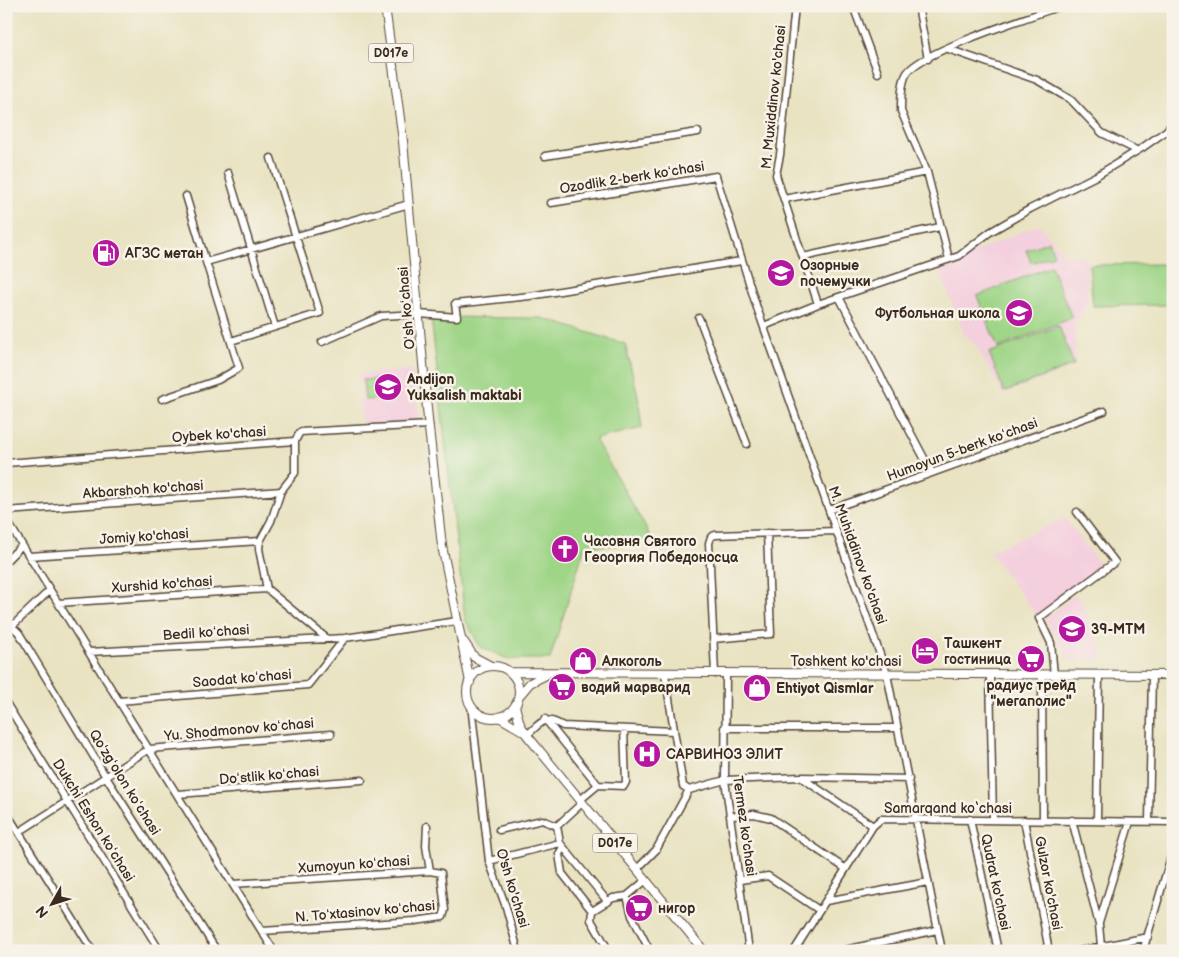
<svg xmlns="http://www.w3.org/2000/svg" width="1179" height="957" font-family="'Balsamiq Sans',sans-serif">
  <rect width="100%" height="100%" fill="#f7f3e8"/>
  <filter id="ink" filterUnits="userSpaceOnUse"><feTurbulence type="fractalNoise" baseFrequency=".02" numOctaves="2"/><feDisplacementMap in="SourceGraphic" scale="10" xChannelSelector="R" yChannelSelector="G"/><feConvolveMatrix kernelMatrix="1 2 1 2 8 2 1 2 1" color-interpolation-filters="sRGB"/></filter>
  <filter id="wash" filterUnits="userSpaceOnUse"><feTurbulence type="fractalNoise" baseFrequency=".0096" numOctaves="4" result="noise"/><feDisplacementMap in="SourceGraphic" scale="20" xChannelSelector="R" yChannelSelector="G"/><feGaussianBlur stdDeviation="1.12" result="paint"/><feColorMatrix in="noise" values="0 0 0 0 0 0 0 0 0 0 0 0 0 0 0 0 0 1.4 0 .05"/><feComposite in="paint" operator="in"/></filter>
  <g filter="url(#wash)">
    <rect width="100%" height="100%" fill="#e9e3c2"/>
    <path fill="#f4cfde" d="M1039,224L1064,254L1087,257V306L1075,321V366L1003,394L977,347L964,333L939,268Z
      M413,370L419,423L362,424L359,400L363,399L360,374Z
      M1065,518L1103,568L1038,617L989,552Z
      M1075,595L1084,607L1104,659L1066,660L1065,646L1058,645V639L1044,620Z"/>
    <path fill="#9fd587" stroke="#6d8052" d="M1049,241L1054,255L1031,263L1026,250Z
      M1164,264L1169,305L1093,306L1089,265Z
      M1051,266L1072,318L998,348L977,296Z
      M431,317L542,318L625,344L638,396L642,428L595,439L651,537L632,545L585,546L550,659H508L480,647L465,619Z
      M1059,326L1074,365L1004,392L989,353Z
      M376,379L378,399L365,400L363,380Z"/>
  </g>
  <g filter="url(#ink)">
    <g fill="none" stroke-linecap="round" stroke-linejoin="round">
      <defs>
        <path id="minor" d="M795,6L780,155L776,175L818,304
          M853,6L878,73
          M918,6L928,59
          M948,49L1037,80L1071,100L1102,133L1136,150
          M545,156L698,132
          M228,173L275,327
          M186,196L206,262
          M784,199L927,172
          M551,203L716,176L756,305L887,674L942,951
          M803,257L940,227
          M949,259L927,172L901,111C901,100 901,82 907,73C921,51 1032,16 1061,6
          M839,297L932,473
          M699,318L747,444
          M764,326L818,304L959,256L990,232L1030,209L1096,176L1142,148L1166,131L1173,123
          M231,341L320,313L271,158
          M322,342L381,316L419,314L457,317L455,304L530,296L741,261
          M162,399L218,380L239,368L206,262L409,204
          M295,441V473L281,491L271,521L260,541L259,549L267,589L325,637
          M6,463L295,441L300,432L429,425
          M829,510L1104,411
          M6,511L281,491
          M6,519L274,951
          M29,556L260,541
          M6,561L22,545
          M58,603L267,589
          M12,626L19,633L106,777L217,951
          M6,632L50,590
          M713,639L771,634L767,533
          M89,652L345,638L457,621
          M665,674L683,786L689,790L725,780L801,777L909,779
          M715,674L709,543L711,537L715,535L836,531
          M726,674L725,780L749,951
          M990,674L993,820
          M1042,675L1043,820
          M1054,675L1051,643L1039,618L1115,562L1077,512
          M119,701L308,685L345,638
          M6,703L160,951
          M471,705L489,861L506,907L518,951
          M545,719L598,785
          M724,728H897
          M527,735C543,721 543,715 563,726L674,731
          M802,778L873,826
          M178,794L362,780
          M580,800L598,785L624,786L626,782L624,729
          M582,803L557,826L560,843L608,902
          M6,812L93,951
          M732,816L754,814L771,818L846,869
          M970,819L998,951
          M1024,820L1049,951
          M1072,820L1099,925L1101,946
          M1097,820L1099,675
          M1149,821L1152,675
          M499,830L542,820L557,826
          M19,832L149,749L331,734
          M563,847L559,854L562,873L592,911
          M489,861L560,843
          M637,869L656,850L689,790
          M740,880L768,876L819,910
          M233,884L430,871L426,846L427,826
          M627,896L632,916L650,951
          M826,901L928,882
          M1099,923L1130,822
          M262,931L415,921L443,917L445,910L441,873L430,871
          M609,951L591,920L592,911L613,898L627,896L646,880
          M794,951L873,826L881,819L1173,822
          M840,951L937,930
          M1079,951L1148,937
          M1143,951L1173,850"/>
        <path id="major" d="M385,6L403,141L428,419L442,546L470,682
          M464,642L474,657L491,666
          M467 692a26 26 0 1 1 52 0a26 26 0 1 1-52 0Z
          M509,672L1173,675
          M519,696L530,683L546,675
          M515,706L520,724L526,734L704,951
          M499,717L523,731"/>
      </defs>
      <use href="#minor" stroke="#554637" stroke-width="9"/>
      <use href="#major" stroke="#554637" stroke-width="10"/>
      <use href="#minor" stroke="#fff" stroke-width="6"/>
      <use href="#major" stroke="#fff" stroke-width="8"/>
    </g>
  </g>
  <defs>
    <symbol id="fuel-disc" viewBox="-11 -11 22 22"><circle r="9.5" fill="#b5179e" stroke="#f7f3e8"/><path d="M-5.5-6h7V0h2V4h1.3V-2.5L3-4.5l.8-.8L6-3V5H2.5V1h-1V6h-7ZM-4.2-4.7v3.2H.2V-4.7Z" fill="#fff"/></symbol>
    <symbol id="school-disc" viewBox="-11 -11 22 22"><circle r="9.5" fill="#b5179e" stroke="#f7f3e8"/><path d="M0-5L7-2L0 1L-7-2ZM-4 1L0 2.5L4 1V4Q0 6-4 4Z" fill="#fff"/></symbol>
    <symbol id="church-disc" viewBox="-11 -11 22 22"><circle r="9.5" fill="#b5179e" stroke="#f7f3e8"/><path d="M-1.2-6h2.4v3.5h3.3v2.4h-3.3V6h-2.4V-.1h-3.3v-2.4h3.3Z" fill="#fff"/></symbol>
    <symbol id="hotel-disc" viewBox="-11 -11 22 22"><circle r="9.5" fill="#b5179e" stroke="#f7f3e8"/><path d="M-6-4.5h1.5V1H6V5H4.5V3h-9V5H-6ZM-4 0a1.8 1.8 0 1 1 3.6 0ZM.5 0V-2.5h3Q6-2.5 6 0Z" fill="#fff"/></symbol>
    <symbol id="supermarket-disc" viewBox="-11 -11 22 22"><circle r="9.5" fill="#b5179e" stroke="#f7f3e8"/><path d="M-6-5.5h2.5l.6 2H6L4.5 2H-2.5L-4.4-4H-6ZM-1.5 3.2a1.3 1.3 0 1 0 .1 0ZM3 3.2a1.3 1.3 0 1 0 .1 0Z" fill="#fff"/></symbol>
    <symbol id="shop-disc" viewBox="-11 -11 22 22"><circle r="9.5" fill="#b5179e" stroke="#f7f3e8"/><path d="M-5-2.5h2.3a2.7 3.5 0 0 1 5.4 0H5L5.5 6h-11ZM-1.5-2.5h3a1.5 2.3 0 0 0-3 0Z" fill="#fff"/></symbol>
    <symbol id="hospital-disc" viewBox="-11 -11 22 22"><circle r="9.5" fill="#b5179e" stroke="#f7f3e8"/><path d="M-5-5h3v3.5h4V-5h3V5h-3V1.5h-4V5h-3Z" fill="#fff"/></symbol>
  </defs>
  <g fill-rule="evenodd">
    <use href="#fuel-disc" x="90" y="237" width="32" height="32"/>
    <use href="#school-disc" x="765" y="257" width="32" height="32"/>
    <use href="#school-disc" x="1003" y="297" width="32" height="32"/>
    <use href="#school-disc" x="372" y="371" width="32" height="32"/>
    <use href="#church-disc" x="549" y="533" width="32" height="32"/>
    <use href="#school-disc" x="1056" y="613" width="32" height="32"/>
    <use href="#hotel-disc" x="909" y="635" width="32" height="32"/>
    <use href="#supermarket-disc" x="1015" y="643" width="32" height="32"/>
    <use href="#shop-disc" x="567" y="645" width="32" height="32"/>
    <use href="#supermarket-disc" x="546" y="671" width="32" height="32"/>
    <use href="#shop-disc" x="741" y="672" width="32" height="32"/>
    <use href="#hospital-disc" x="631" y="738" width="32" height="32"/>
    <use href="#supermarket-disc" x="623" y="892" width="32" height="32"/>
  </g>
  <g text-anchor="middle" stroke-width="5" stroke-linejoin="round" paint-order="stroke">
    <g fill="#f7f3e8" stroke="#73665b" stroke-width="1">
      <rect x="368.5" y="43.5" width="45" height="19" rx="4"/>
      <rect x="592.5" y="833.5" width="45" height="19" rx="4"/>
    </g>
    <g font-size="12" font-weight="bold" fill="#3b2a1e">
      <text x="391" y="57">D017e</text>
      <text x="615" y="847">D017e</text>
    </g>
    <g font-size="14" fill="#3b2a1e" stroke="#f7f3e8">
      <text transform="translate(773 97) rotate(-84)" y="5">M. Muxiddinov ko'chasi</text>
      <text transform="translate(632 177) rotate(-9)" y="5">Ozodlik 2-berk koʻchasi</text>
      <text transform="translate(406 308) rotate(-95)" y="5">Oʻsh koʻchasi</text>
      <text transform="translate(219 434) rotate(-4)" y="5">Oybek ko'chasi</text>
      <text transform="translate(962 449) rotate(-20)" y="5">Humoyun 5-berk koʻchasi</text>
      <text transform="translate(143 489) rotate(-4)" y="5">Akbarshoh ko'chasi</text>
      <text transform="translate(144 536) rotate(-4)" y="5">Jomiy ko'chasi</text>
      <text transform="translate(858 555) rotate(70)" y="5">M. Muhiddinov ko'chasi</text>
      <text transform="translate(162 584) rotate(-4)" y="5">Xurshid ko'chasi</text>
      <text transform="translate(206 632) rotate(-4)" y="5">Bedil koʻchasi</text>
      <text x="846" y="666">Toshkent ko'chasi</text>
      <text transform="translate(242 678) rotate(-5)" y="5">Saodat koʻchasi</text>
      <text transform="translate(239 729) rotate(-5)" y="5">Yu. Shodmonov koʻchasi</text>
      <text transform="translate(269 775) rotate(-5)" y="5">Doʻstlik koʻchasi</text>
      <text transform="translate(125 782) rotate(58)" y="5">Qoʻzgʻolon koʻchasi</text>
      <text x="948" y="813">Samarqand ko‘chasi</text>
      <text transform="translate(94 820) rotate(58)" y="5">Dukchi Eshon koʻchasi</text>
      <text transform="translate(745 826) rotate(82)" y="5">Termez ko'chasi</text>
      <text transform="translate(354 864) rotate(-4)" y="5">Xumoyun koʻchasi</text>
      <text transform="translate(996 882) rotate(78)" y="5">Qudrat ko'chasi</text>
      <text transform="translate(1049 883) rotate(79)" y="5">Gulzor ko'chasi</text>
      <text transform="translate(513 888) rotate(73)" y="5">O'sh ko'chasi</text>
      <text transform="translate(365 911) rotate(-5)" y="5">N. Toʻxtasinov koʻchasi</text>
    </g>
    <g font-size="14" font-weight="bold" fill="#3b2a1e" stroke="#f7f3e8" text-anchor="start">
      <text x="125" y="258">АГЗС метан</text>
      <text x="800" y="270">Озорные<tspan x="800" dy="16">почемучки</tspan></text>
      <text x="1000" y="318" text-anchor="end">Футбольная школа</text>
      <text x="407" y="384">Andijon<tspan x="407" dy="16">Yuksalish maktabi</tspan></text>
      <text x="584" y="546">Часовня Святого<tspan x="584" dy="16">Геооргия Победоносца</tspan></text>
      <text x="1091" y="634">39-MTM</text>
      <text x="944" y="648">Ташкент<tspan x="944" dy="16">гостиница</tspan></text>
      <text x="602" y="666">Алкоголь</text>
      <text x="1031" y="690" text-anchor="middle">радиус трейд<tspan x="1031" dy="16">"мегаполис"</tspan></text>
      <text x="581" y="692">водий марварид</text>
      <text x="776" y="693">Ehtiyot Qismlar</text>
      <text x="666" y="759">САРВИНОЗ ЭЛИТ</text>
      <text x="658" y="913">нигор</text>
    </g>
  </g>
  <rect width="1179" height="957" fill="none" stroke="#f7f3e8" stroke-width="25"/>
  <g transform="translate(52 904) rotate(231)" stroke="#f7f3e8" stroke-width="4" paint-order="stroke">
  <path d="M0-4L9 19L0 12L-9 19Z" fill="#3b2a1e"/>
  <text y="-8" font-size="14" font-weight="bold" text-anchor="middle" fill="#3b2a1e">N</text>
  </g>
</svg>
